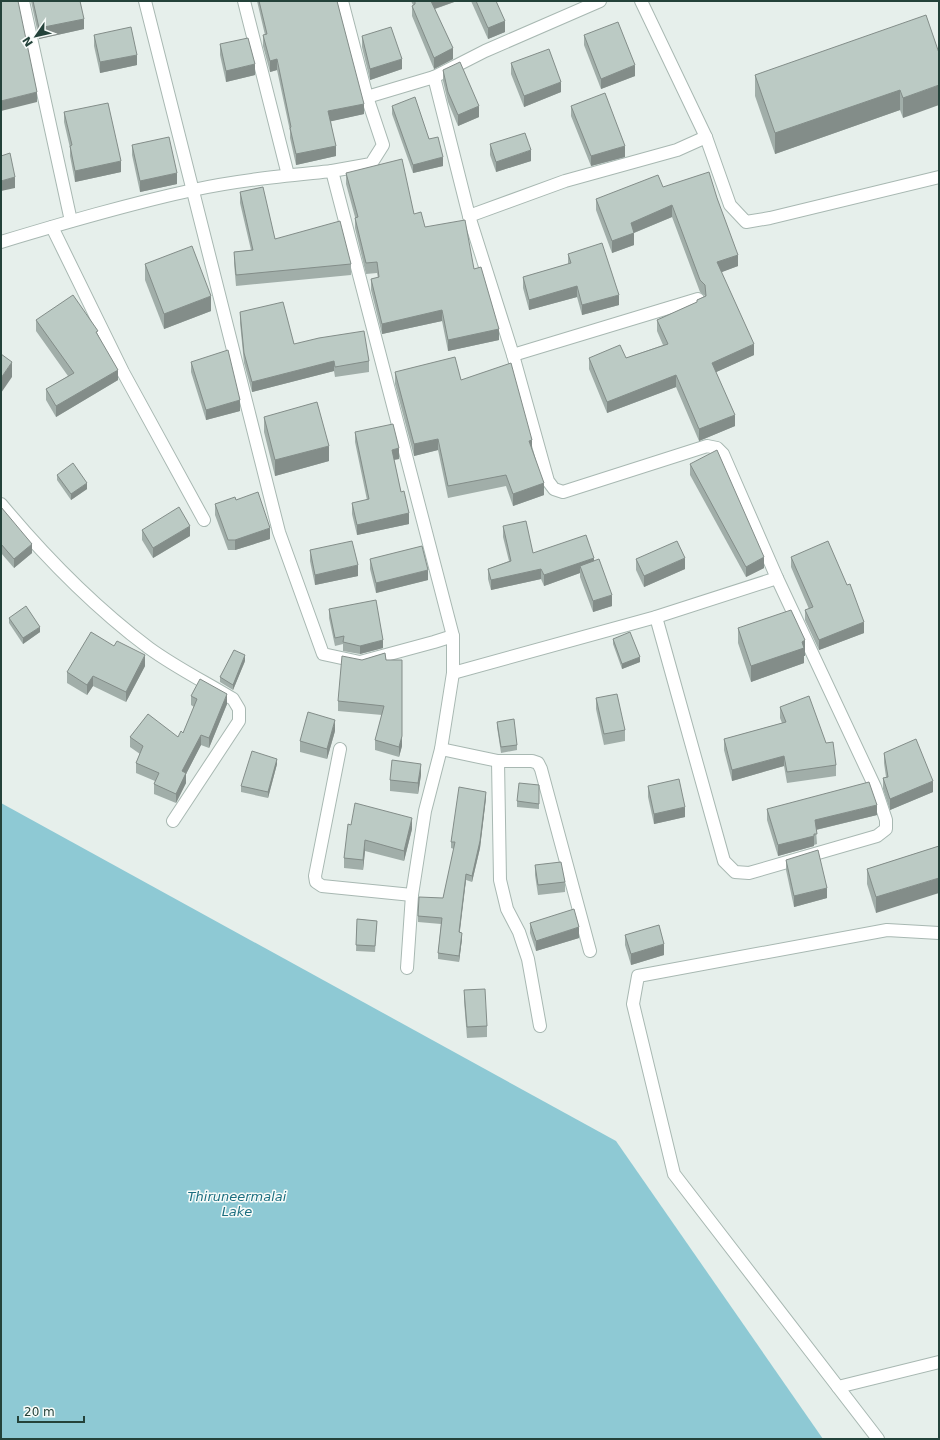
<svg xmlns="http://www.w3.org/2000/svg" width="940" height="1440" font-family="'DejaVu Sans',sans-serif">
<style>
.water{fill:#8ec9d4}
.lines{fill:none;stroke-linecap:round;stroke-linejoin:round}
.street-casing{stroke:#a8b8b2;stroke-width:14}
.street{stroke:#fff;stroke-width:12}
.wall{fill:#a1aea9}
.shaded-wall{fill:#838d89}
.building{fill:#bbcac4;stroke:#838d89}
.labels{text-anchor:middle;stroke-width:3;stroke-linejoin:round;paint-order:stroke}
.water-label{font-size:13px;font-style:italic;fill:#1c6f80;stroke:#f7fbf9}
</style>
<rect width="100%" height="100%" fill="#e6efeb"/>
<path class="water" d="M 1,803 L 616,1141 L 823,1439 L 1,1439 Z"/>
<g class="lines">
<g class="street-casing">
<g id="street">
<path d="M 23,1 L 71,221"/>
<path d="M 145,1 L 279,532 L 323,654 L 360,662 L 434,642 L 453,636"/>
<path d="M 244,1 L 288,175"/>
<path d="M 342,1 L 367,97 L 383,145 L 371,164 L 332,171 L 453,636 L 453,673 L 441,749 L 425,811 L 412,895 L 407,968"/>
<path d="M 641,1 L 706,137"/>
<path d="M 434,77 L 485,51 L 600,1"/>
<path d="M 367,97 L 434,77 L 469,216 L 565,181 L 677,150 L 706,137 L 730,205 L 746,222 L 770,218 L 939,177"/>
<path d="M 469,216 L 513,355 L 548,481 L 554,489 L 563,492 L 707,446 L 717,448 L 723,454 L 777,578 L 875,787 L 886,820 L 886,829 L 877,836 L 749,873 L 735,872 L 724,861 L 656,617"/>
<path d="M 52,227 L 123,372 L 204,520"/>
<path d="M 1,242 C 64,223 128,204 193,190 C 238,180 285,176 332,171"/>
<path d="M 513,355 L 698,299"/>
<path d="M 1,504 C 46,558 93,606 149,648 C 175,667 205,682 233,699 L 239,709 L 239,721 L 173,821"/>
<path d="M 453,673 L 656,617 L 777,578"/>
<path d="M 340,749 L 315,876 L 316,882 L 322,886 L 412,895"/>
<path d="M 441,749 L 498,761 L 532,761 L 538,763 L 541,769 L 590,951"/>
<path d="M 498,761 L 500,880 L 507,909 L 519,932 L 528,959 L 540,1026"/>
<path d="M 838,1387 L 939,1362"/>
<path d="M 878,1439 L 674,1174 L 633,1004 L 638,976 L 887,930 L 939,933"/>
</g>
</g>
<use href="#street" class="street"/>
</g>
<g class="wall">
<path d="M 31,1 L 80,1 L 84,29 L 39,39 Z"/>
<path d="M 257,1 L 337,1 L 364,114 L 331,121 L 336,156 L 296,165 L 290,138 L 290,131 L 277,70 L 270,72 L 263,46 L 263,35 L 265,35 Z"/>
<path d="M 411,1 L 457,1 L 435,9 L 453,59 L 434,69 L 412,16 L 412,6 L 413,5 Z"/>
<path d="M 471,1 L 496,1 L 505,32 L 488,39 Z"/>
<path d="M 94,35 L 137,65 L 100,73 L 94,46 Z"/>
<path d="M 584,35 L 635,76 L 601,89 L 584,45 Z"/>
<path d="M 362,36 L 402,69 L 370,80 L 362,47 Z"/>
<path d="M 220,44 L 255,75 L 226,82 L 220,55 Z"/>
<path d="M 939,53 L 903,118 L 900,110 L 775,154 L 755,96 L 755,75 Z"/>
<path d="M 511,63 L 561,92 L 524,107 L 511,74 Z"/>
<path d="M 443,70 L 479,117 L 458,126 L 448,102 L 443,81 Z"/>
<path d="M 392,106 L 429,139 L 443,166 L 413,173 L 392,114 Z"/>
<path d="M 571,106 L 625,157 L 591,166 L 571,116 Z"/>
<path d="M 64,112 L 121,172 L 75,182 L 70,156 L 70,148 L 64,122 Z"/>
<path d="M 490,144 L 531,161 L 496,172 L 490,155 Z"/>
<path d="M 132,145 L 177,184 L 140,192 L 132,155 Z"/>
<path d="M 346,173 L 414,214 L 425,227 L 474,269 L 499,340 L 448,351 L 442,321 L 382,334 L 371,290 L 371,279 L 378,278 L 377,273 L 366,274 L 355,228 L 355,217 L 346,184 Z"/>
<path d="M 663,187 L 717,198 L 738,266 L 721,272 L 754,355 L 716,372 L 735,426 L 699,441 L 676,387 L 607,413 L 589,369 L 589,358 L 626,358 L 663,345 L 657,331 L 657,320 L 697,302 L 697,300 L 705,296 L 700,292 L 672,217 L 634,233 L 634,245 L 612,253 L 596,210 L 596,199 Z"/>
<path d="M 240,192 L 275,239 L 351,264 L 351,275 L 236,286 L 234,263 L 234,252 L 251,250 L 240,203 Z"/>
<path d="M 568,254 L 619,305 L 582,315 L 577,297 L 529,310 L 523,288 L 523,277 L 568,264 Z"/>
<path d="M 145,264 L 211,311 L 164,329 L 145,280 Z"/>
<path d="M 240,312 L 294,344 L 369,361 L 369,372 L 335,377 L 334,371 L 252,392 L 244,363 L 240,323 Z"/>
<path d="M 36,320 L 98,335 L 118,380 L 56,417 L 46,400 L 46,389 L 68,376 L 36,331 Z"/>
<path d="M 191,362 L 240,411 L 206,420 L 191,372 Z"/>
<path d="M 395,372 L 461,380 L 532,449 L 544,495 L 513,506 L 506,486 L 448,498 L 438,450 L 414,456 L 395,384 Z"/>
<path d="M 264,417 L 329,461 L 275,476 L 264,432 Z"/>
<path d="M 355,432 L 399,459 L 394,460 L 401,492 L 409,524 L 357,535 L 352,514 L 352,503 L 367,500 L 355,442 Z"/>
<path d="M 690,464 L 764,568 L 746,577 L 690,475 Z"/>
<path d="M 57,475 L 87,489 L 71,500 L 57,480 Z"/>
<path d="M 236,500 L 270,539 L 235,550 L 228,550 L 215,515 L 215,504 Z"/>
<path d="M 1,507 L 32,553 L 14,568 L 1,553 Z"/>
<path d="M 503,526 L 533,553 L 594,561 L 612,606 L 593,612 L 580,577 L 580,573 L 544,586 L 541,579 L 491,590 L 488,579 L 488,569 L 509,561 L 503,537 Z"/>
<path d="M 142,530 L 190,536 L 153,558 L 142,540 Z"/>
<path d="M 310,550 L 358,576 L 315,585 L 310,561 Z"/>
<path d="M 791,557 L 847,585 L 864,633 L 819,650 L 805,620 L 805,610 L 809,609 L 791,567 Z"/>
<path d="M 370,559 L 428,580 L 376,593 L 370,569 Z"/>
<path d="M 636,559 L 685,569 L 644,587 L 636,570 Z"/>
<path d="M 329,609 L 383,648 L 360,654 L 343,651 L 343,644 L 335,646 L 329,618 Z"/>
<path d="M 9,618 L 40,632 L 23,644 L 9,623 Z"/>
<path d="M 738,628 L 805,656 L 804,656 L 804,663 L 751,682 L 738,643 Z"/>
<path d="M 613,639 L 640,662 L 622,669 L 613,644 Z"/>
<path d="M 385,653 L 402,746 L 399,757 L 375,750 L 375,740 L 382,715 L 338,711 L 338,701 L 362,660 Z"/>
<path d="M 245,661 L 233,690 L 220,682 L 220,677 Z"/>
<path d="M 145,666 L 126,702 L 93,686 L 87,695 L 67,683 L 67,672 Z"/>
<path d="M 191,696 L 227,704 L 209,748 L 201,745 L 186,774 L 186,783 L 176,803 L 154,794 L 154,784 L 155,781 L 136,773 L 136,763 L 140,754 L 130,747 L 130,737 L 178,737 L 183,733 L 194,707 L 191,705 Z"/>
<path d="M 596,698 L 625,730 L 625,741 L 604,745 L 596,709 Z"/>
<path d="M 780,707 L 826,743 L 836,765 L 836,776 L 787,783 L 784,766 L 732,781 L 724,750 L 724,739 L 782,723 L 780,718 Z"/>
<path d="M 497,722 L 517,745 L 517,750 L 501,753 L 497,727 Z"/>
<path d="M 335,731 L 327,759 L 300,752 L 300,741 Z"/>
<path d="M 884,753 L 933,792 L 890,810 L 883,789 L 883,778 L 886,777 L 884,763 Z"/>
<path d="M 277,764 L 268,798 L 241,792 L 241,786 Z"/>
<path d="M 421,775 L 418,794 L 390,791 L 390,780 Z"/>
<path d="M 539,785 L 539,809 L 517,807 L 517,801 Z"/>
<path d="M 648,786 L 685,817 L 654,824 L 648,797 Z"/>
<path d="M 486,798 L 480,848 L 472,882 L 466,880 L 459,932 L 462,939 L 459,962 L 438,959 L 438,953 L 441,924 L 418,922 L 418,916 L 443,898 L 454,849 L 451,848 L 451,842 Z"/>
<path d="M 767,809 L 877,815 L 816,830 L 817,844 L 814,845 L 814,846 L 778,856 L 767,820 Z"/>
<path d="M 351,825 L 412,829 L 404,861 L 365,851 L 363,870 L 344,868 L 344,858 Z"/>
<path d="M 939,846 L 876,913 L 867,884 L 867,869 Z"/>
<path d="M 786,860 L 827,898 L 794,907 L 786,870 Z"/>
<path d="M 535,865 L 565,882 L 565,892 L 538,895 L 535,875 Z"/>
<path d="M 357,919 L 377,921 L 375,952 L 356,951 Z"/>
<path d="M 530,923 L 579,938 L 536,951 L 530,933 Z"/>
<path d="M 625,935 L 664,955 L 631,965 L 625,945 Z"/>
<path d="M 464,990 L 487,1026 L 487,1037 L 467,1038 L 464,1001 Z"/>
</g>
<g class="shaded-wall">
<path d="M 431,1 L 457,1 L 431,10 Z"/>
<path d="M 84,19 L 84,29 L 39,39 L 39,28 Z"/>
<path d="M 505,21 L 505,32 L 488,39 L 488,28 Z"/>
<path d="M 453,48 L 453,59 L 434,69 L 434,58 Z"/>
<path d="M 137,55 L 137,65 L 100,73 L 100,62 Z"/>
<path d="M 277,59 L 277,70 L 270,72 L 270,61 Z"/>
<path d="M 402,59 L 402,69 L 370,80 L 370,69 Z"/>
<path d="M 255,64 L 255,75 L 226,82 L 226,71 Z"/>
<path d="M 635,65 L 635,76 L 601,89 L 601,79 Z"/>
<path d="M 561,82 L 561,92 L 524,107 L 524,96 Z"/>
<path d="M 939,85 L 939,105 L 903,118 L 903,98 Z"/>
<path d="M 900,90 L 900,110 L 775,154 L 775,133 Z"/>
<path d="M 37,92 L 37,102 L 1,111 L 1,101 Z"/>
<path d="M 364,104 L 364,114 L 328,122 L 328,111 Z"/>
<path d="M 479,106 L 479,117 L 458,126 L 458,115 Z"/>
<path d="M 336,146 L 336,156 L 296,165 L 296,154 Z"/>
<path d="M 625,146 L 625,157 L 591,166 L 591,156 Z"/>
<path d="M 531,150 L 531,161 L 496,172 L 496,162 Z"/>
<path d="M 443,157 L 443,166 L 413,173 L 413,165 Z"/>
<path d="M 121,161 L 121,172 L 75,182 L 75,171 Z"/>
<path d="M 177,173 L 177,184 L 140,192 L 140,181 Z"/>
<path d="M 15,177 L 15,188 L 1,191 L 1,181 Z"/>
<path d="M 672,205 L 672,217 L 631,234 L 631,223 Z"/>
<path d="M 634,233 L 634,245 L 612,253 L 612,241 Z"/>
<path d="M 738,255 L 738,266 L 717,274 L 717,262 Z"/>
<path d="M 577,286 L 577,297 L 529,310 L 529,300 Z"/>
<path d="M 619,295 L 619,305 L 582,315 L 582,305 Z"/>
<path d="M 211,296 L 211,311 L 164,329 L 164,314 Z"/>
<path d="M 442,310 L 442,321 L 382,334 L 382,324 Z"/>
<path d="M 499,329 L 499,340 L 448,351 L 448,340 Z"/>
<path d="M 754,344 L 754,355 L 712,374 L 712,363 Z"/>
<path d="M 334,361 L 334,371 L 252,392 L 252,382 Z"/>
<path d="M 12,362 L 12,377 L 1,393 L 1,378 Z"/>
<path d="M 118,370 L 118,380 L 56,417 L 56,406 Z"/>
<path d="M 676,375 L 676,387 L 607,413 L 607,402 Z"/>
<path d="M 240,400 L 240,411 L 206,420 L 206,410 Z"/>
<path d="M 735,415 L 735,426 L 699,441 L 699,429 Z"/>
<path d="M 438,439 L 438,450 L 414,456 L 414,444 Z"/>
<path d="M 532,440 L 532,452 L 529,441 Z"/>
<path d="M 329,446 L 329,461 L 275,476 L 275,460 Z"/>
<path d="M 399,448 L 399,459 L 392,460 L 392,450 Z"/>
<path d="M 87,483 L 87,489 L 71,500 L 71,494 Z"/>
<path d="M 544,483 L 544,495 L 513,506 L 513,494 Z"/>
<path d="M 409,513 L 409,524 L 357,535 L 357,525 Z"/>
<path d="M 190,526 L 190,536 L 153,558 L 153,548 Z"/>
<path d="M 270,528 L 270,539 L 235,550 L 235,540 Z"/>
<path d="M 32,544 L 32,553 L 14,568 L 14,559 Z"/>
<path d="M 764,557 L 764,568 L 746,577 L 746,567 Z"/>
<path d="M 594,558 L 594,569 L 580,566 L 580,573 L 544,586 L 544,575 Z"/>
<path d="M 685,558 L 685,569 L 644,587 L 644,576 Z"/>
<path d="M 358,565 L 358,576 L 315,585 L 315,575 Z"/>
<path d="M 541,569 L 541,579 L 491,590 L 491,580 Z"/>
<path d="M 428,570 L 428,580 L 376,593 L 376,583 Z"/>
<path d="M 612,595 L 612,606 L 593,612 L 593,601 Z"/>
<path d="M 864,622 L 864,633 L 819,650 L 819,640 Z"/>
<path d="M 40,627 L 40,632 L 23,644 L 23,638 Z"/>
<path d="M 383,640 L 383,648 L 360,654 L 360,646 Z"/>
<path d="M 805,640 L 805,656 L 804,656 L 804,663 L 751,682 L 751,666 Z"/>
<path d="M 145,655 L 145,666 L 126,702 L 126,692 Z"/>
<path d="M 245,655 L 245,661 L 233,690 L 233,685 Z"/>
<path d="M 640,657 L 640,662 L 622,669 L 622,664 Z"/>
<path d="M 93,676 L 93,686 L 87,695 L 87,685 Z"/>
<path d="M 227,694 L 227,704 L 209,748 L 209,738 Z"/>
<path d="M 335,720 L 335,731 L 327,759 L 327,749 Z"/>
<path d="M 201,735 L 201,745 L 186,774 L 186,783 L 176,803 L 176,794 L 182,771 Z"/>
<path d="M 402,736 L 402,746 L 399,757 L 399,747 Z"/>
<path d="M 784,756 L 784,766 L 732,781 L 732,770 Z"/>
<path d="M 277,759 L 277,764 L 268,798 L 268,792 Z"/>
<path d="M 421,764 L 421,775 L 418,794 L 418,783 Z"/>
<path d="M 933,781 L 933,792 L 890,810 L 890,799 Z"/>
<path d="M 486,792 L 486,798 L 480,848 L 472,882 L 472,876 Z"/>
<path d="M 877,805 L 877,815 L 815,830 L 815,820 Z"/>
<path d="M 685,807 L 685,817 L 654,824 L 654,814 Z"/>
<path d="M 412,818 L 412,829 L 404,861 L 404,851 Z"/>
<path d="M 814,836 L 814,846 L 778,856 L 778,845 Z"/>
<path d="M 365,840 L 365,851 L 363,870 L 363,860 Z"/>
<path d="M 466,874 L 466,880 L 459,939 L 459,932 Z"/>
<path d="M 939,878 L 939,893 L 876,913 L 876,897 Z"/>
<path d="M 827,888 L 827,898 L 794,907 L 794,896 Z"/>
<path d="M 579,927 L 579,938 L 536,951 L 536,941 Z"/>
<path d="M 462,933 L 462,939 L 459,962 L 459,956 Z"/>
<path d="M 664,944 L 664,955 L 631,965 L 631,954 Z"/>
</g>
<g class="building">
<path d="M 1,1 L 18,1 L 37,92 L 1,101 Z"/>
<path d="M 33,1 L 80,1 L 84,19 L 39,28 Z"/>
<path d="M 259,1 L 337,1 L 364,104 L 328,111 L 336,146 L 296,154 L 290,128 L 291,127 L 277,59 L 270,61 L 263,35 L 267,34 Z"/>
<path d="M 415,1 L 431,1 L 453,48 L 434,58 L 412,6 L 415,4 Z"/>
<path d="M 476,1 L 496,1 L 505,21 L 488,28 Z"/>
<path d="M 926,15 L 939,53 L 939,85 L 903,98 L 900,90 L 775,133 L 755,75 Z"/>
<path d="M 618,22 L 635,65 L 601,79 L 584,35 Z"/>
<path d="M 131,27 L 137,55 L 100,62 L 94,35 Z"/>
<path d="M 391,27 L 402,59 L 370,69 L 362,36 Z"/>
<path d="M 248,38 L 255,64 L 226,71 L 220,44 Z"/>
<path d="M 549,49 L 561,82 L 524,96 L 511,63 Z"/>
<path d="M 460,62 L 479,106 L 458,115 L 448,92 L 443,70 Z"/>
<path d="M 605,93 L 625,146 L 591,156 L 571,106 Z"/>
<path d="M 415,97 L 429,139 L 438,137 L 443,157 L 413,165 L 392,106 Z"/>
<path d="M 108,103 L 121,161 L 75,171 L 70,146 L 72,145 L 64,112 Z"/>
<path d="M 525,133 L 531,150 L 496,162 L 490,144 Z"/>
<path d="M 169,137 L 177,173 L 140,181 L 132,145 Z"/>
<path d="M 10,153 L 15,177 L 1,181 L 1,156 Z"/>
<path d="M 402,159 L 414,214 L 421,212 L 425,227 L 465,220 L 474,269 L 481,267 L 499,329 L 448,340 L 442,310 L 382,324 L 371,279 L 379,277 L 377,262 L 366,263 L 355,218 L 358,217 L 346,173 Z"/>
<path d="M 709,172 L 717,198 L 738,255 L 717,262 L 754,344 L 712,363 L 735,415 L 699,429 L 676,375 L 607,402 L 589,358 L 620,345 L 626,358 L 668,344 L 657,320 L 697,302 L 697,300 L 706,296 L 705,285 L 700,280 L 672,205 L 631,223 L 634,233 L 612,241 L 596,199 L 658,175 L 663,187 Z"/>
<path d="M 263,187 L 275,239 L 340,221 L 351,264 L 236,275 L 234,252 L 253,250 L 240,192 Z"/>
<path d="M 602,243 L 619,295 L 582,305 L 577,286 L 529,300 L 523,277 L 571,263 L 568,254 Z"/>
<path d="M 192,246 L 211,296 L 164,314 L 145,264 Z"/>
<path d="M 73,295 L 98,331 L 96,332 L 118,370 L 56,406 L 46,389 L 74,373 L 36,320 Z"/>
<path d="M 283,302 L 294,344 L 319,338 L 364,331 L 369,361 L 335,367 L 334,361 L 252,382 L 244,353 L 240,312 Z"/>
<path d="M 228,350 L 240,400 L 206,410 L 191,362 Z"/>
<path d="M 1,354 L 12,362 L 1,378 Z"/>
<path d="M 455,357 L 461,380 L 511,363 L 532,440 L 529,441 L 544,483 L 513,494 L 506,475 L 448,486 L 438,439 L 414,444 L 395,372 Z"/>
<path d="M 317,402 L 329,446 L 275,460 L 264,417 Z"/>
<path d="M 393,424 L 399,448 L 392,450 L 401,492 L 404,491 L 409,513 L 357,525 L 352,503 L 369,499 L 355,432 Z"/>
<path d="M 717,450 L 764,557 L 746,567 L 690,464 Z"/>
<path d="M 73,463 L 87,483 L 71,494 L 57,475 Z"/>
<path d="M 258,492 L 270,528 L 235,540 L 228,540 L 215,504 L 235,497 L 236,500 Z"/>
<path d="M 1,507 L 32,544 L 14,559 L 1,544 Z"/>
<path d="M 179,507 L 190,526 L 153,548 L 142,530 Z"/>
<path d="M 526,521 L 533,553 L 586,535 L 594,558 L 544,575 L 541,569 L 491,580 L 488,569 L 511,561 L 503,526 Z"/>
<path d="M 352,541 L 358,565 L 315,575 L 310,550 Z"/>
<path d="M 677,541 L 685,558 L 644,576 L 636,559 Z"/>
<path d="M 828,541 L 847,585 L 850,584 L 864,622 L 819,640 L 805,610 L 813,607 L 791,557 Z"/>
<path d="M 422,546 L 428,570 L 376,583 L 370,559 Z"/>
<path d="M 599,559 L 612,595 L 593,601 L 580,566 Z"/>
<path d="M 376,600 L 383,640 L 360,646 L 343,642 L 344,636 L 335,638 L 329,609 Z"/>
<path d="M 26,606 L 40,627 L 23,638 L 9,618 Z"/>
<path d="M 791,610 L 805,640 L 802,642 L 804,648 L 751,666 L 738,628 Z"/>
<path d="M 91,632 L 114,646 L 117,641 L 145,655 L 126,692 L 93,676 L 87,685 L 67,672 Z"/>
<path d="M 630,632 L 640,657 L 622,664 L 613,639 Z"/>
<path d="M 234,650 L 245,655 L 233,685 L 220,677 Z"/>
<path d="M 385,653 L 386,660 L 402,660 L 402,736 L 399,747 L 375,740 L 384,706 L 338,701 L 342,656 L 362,660 Z"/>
<path d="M 200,679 L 227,694 L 209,738 L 201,735 L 182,771 L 186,773 L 176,794 L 154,784 L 159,773 L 136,763 L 143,746 L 130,737 L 148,714 L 178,737 L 181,731 L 183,733 L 197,699 L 191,696 Z"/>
<path d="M 617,694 L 625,730 L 604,734 L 596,698 Z"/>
<path d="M 809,696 L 826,743 L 833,742 L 836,765 L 787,772 L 784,756 L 732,770 L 724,739 L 786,722 L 780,707 Z"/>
<path d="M 308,712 L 335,720 L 327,749 L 300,741 Z"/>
<path d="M 514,719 L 517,745 L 501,747 L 497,722 Z"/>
<path d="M 916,739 L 933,781 L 890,799 L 883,778 L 888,777 L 884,753 Z"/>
<path d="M 252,751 L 277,759 L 268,792 L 241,786 Z"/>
<path d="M 392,760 L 421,764 L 418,783 L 390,780 Z"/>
<path d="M 679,779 L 685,807 L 654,814 L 648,786 Z"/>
<path d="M 869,782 L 877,805 L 815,820 L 817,834 L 814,834 L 814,836 L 778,845 L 767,809 Z"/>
<path d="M 519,783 L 539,785 L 539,804 L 517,801 Z"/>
<path d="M 459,787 L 486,792 L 480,841 L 472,876 L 466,874 L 459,932 L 462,933 L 459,956 L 438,953 L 442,918 L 418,916 L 419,897 L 443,898 L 455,842 L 451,842 Z"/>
<path d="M 355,803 L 412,818 L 404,851 L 365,840 L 363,860 L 344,858 L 348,824 L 351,825 Z"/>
<path d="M 939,846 L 939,878 L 876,897 L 867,869 Z"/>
<path d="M 818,850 L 827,888 L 794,896 L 786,860 Z"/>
<path d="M 561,862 L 565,882 L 538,885 L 535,865 Z"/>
<path d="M 574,909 L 579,927 L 536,941 L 530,923 Z"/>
<path d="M 357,919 L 377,921 L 375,946 L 356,945 Z"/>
<path d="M 659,925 L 664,944 L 631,954 L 625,935 Z"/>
<path d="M 485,989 L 487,1026 L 467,1027 L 464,990 Z"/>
</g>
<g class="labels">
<g class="water-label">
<text x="237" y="1201">Thiruneermalai<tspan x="237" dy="15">Lake</tspan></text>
</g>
</g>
<rect width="940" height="1440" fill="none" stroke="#24423a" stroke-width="4"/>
<g transform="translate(36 36) rotate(236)" stroke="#f7fbf9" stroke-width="3" paint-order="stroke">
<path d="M0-3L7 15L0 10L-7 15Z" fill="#24423a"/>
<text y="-6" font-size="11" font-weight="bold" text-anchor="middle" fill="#24423a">N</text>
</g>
<path d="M18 1416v6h66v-6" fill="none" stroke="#24423a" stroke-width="2"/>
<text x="24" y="1416" font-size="12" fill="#24423a" stroke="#f7fbf9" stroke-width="3" paint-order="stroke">20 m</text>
</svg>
